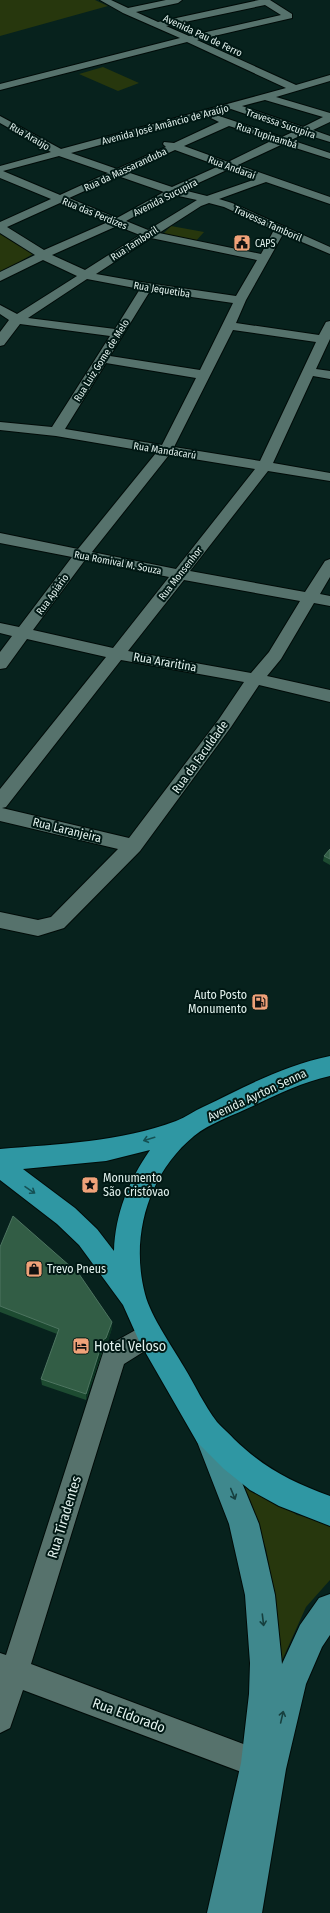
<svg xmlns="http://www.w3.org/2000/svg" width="330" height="1913" font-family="'Fira Sans Condensed',sans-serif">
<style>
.green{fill:#27370d}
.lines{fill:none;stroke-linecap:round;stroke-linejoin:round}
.minor-casing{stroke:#000b08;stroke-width:2}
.major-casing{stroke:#000b08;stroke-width:2}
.highway-casing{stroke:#000b08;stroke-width:2}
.minor{fill:#56726c;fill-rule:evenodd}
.major{fill:#3f888d;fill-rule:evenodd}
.highway{fill:#2f97a3;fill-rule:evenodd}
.wall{fill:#1d4b31}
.shaded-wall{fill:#0b3321}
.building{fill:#325d45;stroke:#4d7460}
.oneway{stroke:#155154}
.oneway2{stroke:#163f3e}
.labels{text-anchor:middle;stroke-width:4;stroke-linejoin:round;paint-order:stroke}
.far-street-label{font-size:10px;fill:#e1f1ed;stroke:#001814}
.far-poi-label{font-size:10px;fill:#e1f1ed;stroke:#001814;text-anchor:start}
.street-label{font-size:12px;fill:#e1f1ed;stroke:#001814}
.poi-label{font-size:12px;fill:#e1f1ed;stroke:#001814;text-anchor:start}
.near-poi-label{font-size:14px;fill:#e1f1ed;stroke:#001814;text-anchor:start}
.near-street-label{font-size:14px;fill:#e1f1ed;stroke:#001814}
</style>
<rect width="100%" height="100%" fill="#07221d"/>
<g class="green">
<path d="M 0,0 L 95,0 L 108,6 L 0,36 Z"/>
<path d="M 103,67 L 139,83 L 118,91 L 79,74 Z"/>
<path d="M 171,226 L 204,232 L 195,242 L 162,235 Z"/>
<path d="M 0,231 L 33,254 L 0,273 Z"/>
<path d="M 240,1477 L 297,1515 L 330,1522 L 330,1580 L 306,1607 L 279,1667 L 275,1599 L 266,1549 Z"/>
</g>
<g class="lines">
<g class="minor-casing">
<g id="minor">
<path d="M 100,0 L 111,0 L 128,8 L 166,0 L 182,0 L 178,3 L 136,12 L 158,22 L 259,0 L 270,0 L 292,14 L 292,18 L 197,40 L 296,85 L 330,75 L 330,81 L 276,97 L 330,113 L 330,122 L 313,130 L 330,136 L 330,142 L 304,134 L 291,140 L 330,153 L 330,159 L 283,144 L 238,165 L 330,197 L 330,204 L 266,182 L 219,199 L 232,203 L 330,247 L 330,254 L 283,234 L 246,300 L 236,323 L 319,335 L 326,322 L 330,321 L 330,339 L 316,369 L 330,371 L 330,379 L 313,376 L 273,463 L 330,473 L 330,481 L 268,471 L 190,571 L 305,592 L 325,561 L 330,559 L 330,577 L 320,594 L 330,596 L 330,606 L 314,603 L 281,659 L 267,676 L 330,690 L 330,702 L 259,685 L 231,727 L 140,851 L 64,928 L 38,936 L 0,928 L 0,912 L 38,920 L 51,917 L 118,849 L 0,821 L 0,789 L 106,657 L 27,639 L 6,668 L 0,669 L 0,652 L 12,636 L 0,633 L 0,623 L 19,627 L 72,557 L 0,543 L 0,533 L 78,549 L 156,453 L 56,436 L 0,430 L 0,422 L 52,427 L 110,336 L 20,324 L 4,345 L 0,346 L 0,332 L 9,320 L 0,314 L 0,305 L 17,314 L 77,276 L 43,260 L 0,281 L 0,272 L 35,255 L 0,233 L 0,222 L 51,199 L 0,178 L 0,166 L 51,152 L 0,123 L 0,116 L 61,149 L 286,88 L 187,42 L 0,90 L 0,84 L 180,38 L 123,13 ZM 265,5 L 281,15 L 189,36 L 166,26 ZM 265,100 L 323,117 L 303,127 L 242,106 ZM 231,109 L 295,131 L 282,137 L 216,115 L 211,118 L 219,122 L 174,143 L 164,142 L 163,144 L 166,147 L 117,169 L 71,153 ZM 229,126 L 273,140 L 228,162 L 184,146 ZM 175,150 L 219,166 L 172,187 L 127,172 ZM 59,156 L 108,173 L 60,195 L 3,171 ZM 229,169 L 256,179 L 207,196 L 183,190 ZM 118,176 L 164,192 L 117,218 L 69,198 ZM 174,195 L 197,200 L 148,230 L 126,221 ZM 60,203 L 108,222 L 44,250 L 7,227 ZM 209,203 L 224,207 L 274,230 L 261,254 L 159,233 L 201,206 ZM 117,226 L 140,235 L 85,270 L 52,255 ZM 151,238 L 257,260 L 236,296 L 147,283 L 96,274 ZM 87,279 L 140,289 L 115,329 L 28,318 ZM 150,291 L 233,303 L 200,370 L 110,356 ZM 233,330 L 316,342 L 260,461 L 174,447 ZM 106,363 L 196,378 L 162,445 L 65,429 ZM 169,455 L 255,469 L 176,569 L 92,552 ZM 85,560 L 169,577 L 113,648 L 33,630 ZM 184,580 L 300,601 L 269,652 L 251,673 L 128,651 ZM 121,660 L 244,682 L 219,719 L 129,838 L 2,808 L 6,807 Z"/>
<path d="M 150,1322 L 159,1326 L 162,1334 L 159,1342 L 124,1364 L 31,1664 L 267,1753 L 272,1763 L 267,1773 L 257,1778 L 23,1690 L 10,1728 L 0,1733 L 0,1653 L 6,1655 L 102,1356 L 105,1347 Z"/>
</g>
</g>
<g class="major-casing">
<path id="major" d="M 210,1425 L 220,1429 L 259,1524 L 275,1595 L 282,1664 L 300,1625 L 319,1598 L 330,1594 L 330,1635 L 322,1647 L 306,1684 L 286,1769 L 262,1913 L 207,1913 L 241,1763 L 249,1694 L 250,1663 L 245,1595 L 229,1524 L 196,1439 L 200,1429 Z"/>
</g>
<g class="highway-casing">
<path id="highway" d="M 330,1056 L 330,1076 C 303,1082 278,1094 253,1106 C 234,1115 210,1123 194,1136 C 148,1174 130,1237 145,1294 C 151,1317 172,1346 184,1367 C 195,1385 204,1405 217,1422 C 222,1428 229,1433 234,1439 C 264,1468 292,1482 330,1496 L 330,1526 L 279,1506 L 250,1490 L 224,1469 L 197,1442 L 140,1343 L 123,1305 L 79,1245 L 57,1224 L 0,1180 L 0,1149 C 59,1144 120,1142 176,1121 C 186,1117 194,1111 203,1107 C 244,1087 285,1065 330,1056 ZM 150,1150 C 129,1180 115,1214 114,1251 L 97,1229 L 75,1208 L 23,1169 L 106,1161 Z"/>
</g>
<use href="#minor" class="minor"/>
<use href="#major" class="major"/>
<use href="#highway" class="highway"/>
</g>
<g class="wall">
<path d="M 330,849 L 330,865 L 323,861 L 324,856 Z"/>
<path d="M 0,1247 L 112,1328 L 107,1344 L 104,1347 L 86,1400 L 42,1385 L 41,1379 L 57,1334 L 0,1312 Z"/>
</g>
<path class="shaded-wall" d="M 112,1322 L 112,1328 L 107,1344 L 104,1347 L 86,1400 L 86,1394 L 103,1340 Z"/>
<g class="building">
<path d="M 330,849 L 330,859 L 324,856 Z"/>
<path d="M 13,1216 L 79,1274 L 112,1322 L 106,1338 L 103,1340 L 86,1394 L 41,1379 L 59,1329 L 0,1306 L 0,1247 Z"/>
</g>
<defs><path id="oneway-shaft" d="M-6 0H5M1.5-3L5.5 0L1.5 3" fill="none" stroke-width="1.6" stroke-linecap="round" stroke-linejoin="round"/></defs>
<g class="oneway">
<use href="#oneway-shaft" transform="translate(149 1139) rotate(163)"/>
<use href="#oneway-shaft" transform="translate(30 1190) rotate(34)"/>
</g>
<g class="oneway2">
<use href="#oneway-shaft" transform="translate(233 1494) rotate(68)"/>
<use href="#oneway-shaft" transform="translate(263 1620) rotate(83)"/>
<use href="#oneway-shaft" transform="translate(282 1717) rotate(-77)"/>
</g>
<defs>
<g id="civic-square" transform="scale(0.9)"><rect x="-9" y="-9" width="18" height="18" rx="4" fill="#f0a279" stroke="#001814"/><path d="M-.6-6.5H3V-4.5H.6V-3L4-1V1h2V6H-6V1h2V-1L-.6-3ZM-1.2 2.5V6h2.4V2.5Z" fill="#111"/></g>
<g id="fuel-square" transform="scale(0.9)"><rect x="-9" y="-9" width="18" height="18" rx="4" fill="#f0a279" stroke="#001814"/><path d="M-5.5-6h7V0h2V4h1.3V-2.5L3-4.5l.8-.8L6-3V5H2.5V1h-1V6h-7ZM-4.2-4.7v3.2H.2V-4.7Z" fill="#111"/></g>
<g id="sight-square" transform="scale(0.9)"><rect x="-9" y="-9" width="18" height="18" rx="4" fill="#f0a279" stroke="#001814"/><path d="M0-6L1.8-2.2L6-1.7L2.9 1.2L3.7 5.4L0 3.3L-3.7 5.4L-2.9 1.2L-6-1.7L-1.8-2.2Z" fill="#111"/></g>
<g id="shop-square" transform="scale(0.9)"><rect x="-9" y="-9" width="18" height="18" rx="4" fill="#f0a279" stroke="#001814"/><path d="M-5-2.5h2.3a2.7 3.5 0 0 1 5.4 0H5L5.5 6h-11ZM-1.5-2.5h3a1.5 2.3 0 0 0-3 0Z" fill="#111"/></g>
<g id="hotel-square" transform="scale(0.9)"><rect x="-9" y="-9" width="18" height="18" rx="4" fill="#f0a279" stroke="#001814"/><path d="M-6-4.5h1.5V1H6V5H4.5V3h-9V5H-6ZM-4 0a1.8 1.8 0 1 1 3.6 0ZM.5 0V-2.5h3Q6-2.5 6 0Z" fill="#111"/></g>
</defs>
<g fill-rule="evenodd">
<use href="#civic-square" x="242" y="243"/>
<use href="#fuel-square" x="260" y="1002"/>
<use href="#sight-square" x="90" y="1185"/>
<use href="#shop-square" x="34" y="1269"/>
<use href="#hotel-square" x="81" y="1346"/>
</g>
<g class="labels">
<g class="far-street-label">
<text transform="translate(203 35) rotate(25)" y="4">Avenida Pau de Ferro</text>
<text transform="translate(281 123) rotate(19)" y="4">Travessa Sucupira</text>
<text transform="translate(165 124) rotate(-15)" y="4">Avenida José Amâncio de Araújo</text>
<text transform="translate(267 135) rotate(18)" y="4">Rua Tupinambá</text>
<text transform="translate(30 136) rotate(30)" y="4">Rua Araújo</text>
<text transform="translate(232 167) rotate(20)" y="4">Rua Andaraí</text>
<text transform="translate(125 169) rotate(-25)" y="4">Rua da Massaranduba</text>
<text transform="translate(165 197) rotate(-27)" y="4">Avenida Sucupira</text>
<text transform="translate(95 213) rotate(22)" y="4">Rua das Perdizes</text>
<text transform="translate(268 223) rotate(24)" y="4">Travessa Tamboril</text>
<text transform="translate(134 243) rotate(-33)" y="4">Rua Tamboril</text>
<text transform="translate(162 289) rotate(9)" y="4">Rua Jequetiba</text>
<text transform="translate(101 360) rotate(-58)" y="4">Rua Luiz Gome de Melo</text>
<text transform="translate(165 450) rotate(9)" y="4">Rua Mandacarú</text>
<text transform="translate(118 562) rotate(11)" y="4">Rua Romival M. Souza</text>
<text transform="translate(180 573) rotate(-52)" y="4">Rua Monsenhor</text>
<text transform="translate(52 594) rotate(-54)" y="4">Rua Apiário</text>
</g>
<g class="far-poi-label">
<text x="255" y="247">CAPS</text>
</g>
<g class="street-label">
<text transform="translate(165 662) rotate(10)" y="4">Rua Araritina</text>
<text transform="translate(200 757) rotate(-54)" y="4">Rua da Faculdade</text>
<text transform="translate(67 830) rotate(14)" y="4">Rua Laranjeira</text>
<text transform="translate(257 1095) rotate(-25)" y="4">Avenida Ayrton Senna</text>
</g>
<g class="poi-label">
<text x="247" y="999" text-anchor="end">Auto Posto<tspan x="247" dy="14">Monumento</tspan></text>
<text x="103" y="1182">Monumento<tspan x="103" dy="14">São Cristóvao</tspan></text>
<text x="47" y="1273">Trevo Pneus</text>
</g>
<g class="near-poi-label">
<text x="94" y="1351">Hotel Veloso</text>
</g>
<g class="near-street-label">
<text transform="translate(64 1517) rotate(-73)" y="5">Rua Tiradentes</text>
<text transform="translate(129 1715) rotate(20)" y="5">Rua Eldorado</text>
</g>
</g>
</svg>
